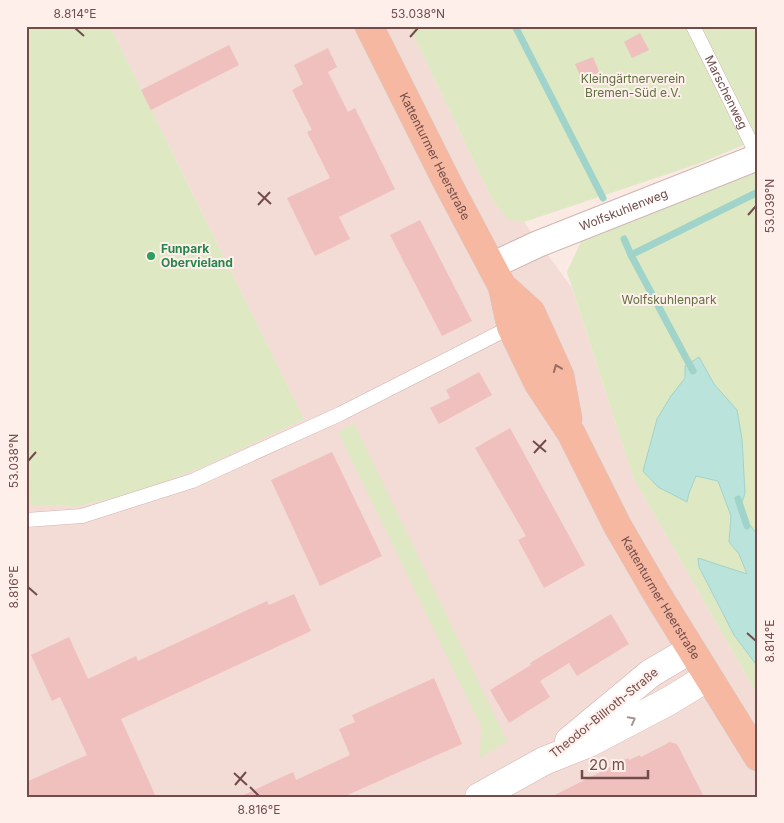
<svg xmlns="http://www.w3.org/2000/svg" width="784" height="823" font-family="Inter,sans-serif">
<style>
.residential{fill:#f4dcd6}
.green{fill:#dee8c3}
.water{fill:#bae3db;stroke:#a0d4cb}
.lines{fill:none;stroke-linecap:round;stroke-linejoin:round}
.stream{stroke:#a0d4cb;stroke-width:7}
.building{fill:#efc0bd}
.lane-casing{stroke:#d0b4b0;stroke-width:15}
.street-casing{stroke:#d0b4b0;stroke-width:28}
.secondary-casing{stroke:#d3b2ad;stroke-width:29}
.primary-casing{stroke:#d5c9c9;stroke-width:29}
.lane{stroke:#fff;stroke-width:14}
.street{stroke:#fff;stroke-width:26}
.secondary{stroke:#fff;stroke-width:28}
.primary{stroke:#f6b8a0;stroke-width:28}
.oneway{stroke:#9a6c64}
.oneway2{stroke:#aa9493}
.ticks{fill:none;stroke:#724c4b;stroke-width:2}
.leisure-dot{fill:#2e9e5b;stroke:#feefea;stroke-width:2}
.labels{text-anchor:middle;stroke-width:4;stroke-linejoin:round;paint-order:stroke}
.park-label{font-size:12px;fill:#607241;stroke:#feefea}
.street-label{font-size:12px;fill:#724c4b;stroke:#feefea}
.leisure-label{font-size:12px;font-weight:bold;fill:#27864d;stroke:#feefea;text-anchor:start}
.neatline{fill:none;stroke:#724c4b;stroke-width:2}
.ticks-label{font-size:12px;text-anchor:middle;fill:#724c4b}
</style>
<rect width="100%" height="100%" fill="#fbeae4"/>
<path class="residential" d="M 110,26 L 409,26 L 493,201 L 508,218 L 524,222 L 572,288 L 633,477 L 758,696 L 758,797 L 26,797 L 26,505 L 55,505 L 75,507 L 138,492 L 207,464 L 304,419 Z"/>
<g class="green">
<path d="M 26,26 L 110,26 L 304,419 L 207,465 L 138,492 L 75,507 L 55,505 L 26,505 Z"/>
<path d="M 409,26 L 758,26 L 758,139 L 698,164 L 524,222 L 508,219 L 493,201 Z"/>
<path d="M 758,172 L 758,696 L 633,477 L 567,272 L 583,237 Z"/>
<path d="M 354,423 L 507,741 L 480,758 L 481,727 L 338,432 Z"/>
</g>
<path class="water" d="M 699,357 L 714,384 L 737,410 L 742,439 L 745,493 L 739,512 L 758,535 L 758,667 L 734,635 L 699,567 L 698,558 L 747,574 L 739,554 L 729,542 L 731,516 L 718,481 L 696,476 L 689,493 L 687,502 L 658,487 L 643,471 L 657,419 L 671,396 L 685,378 L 685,366 Z"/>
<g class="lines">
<g class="stream">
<path d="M 515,26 L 603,198"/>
<path d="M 624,239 L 631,255"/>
<path d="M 693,371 L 631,255 L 758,192"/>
<path d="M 738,499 L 747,526"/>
</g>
</g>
<g class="building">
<path d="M 640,33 L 649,50 L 632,58 L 624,42 Z"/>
<path d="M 229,45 L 239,65 L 151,110 L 141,90 Z"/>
<path d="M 328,48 L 337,67 L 328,72 L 348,112 L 355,108 L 395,189 L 339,217 L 350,239 L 315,256 L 287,198 L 330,178 L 307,132 L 312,130 L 292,90 L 303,84 L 294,65 Z"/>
<path d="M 593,57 L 600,74 L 583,82 L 575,64 Z"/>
<path d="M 420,220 L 472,321 L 442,336 L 390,235 Z"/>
<path d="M 479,372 L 492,395 L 439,424 L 430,408 L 450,398 L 446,390 Z"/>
<path d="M 510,428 L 585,565 L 544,588 L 518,540 L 526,536 L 475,448 Z"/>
<path d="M 332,452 L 382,556 L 320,586 L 271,480 Z"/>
<path d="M 294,594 L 311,631 L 121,719 L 156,797 L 26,797 L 26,782 L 87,755 L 60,697 L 52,701 L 31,655 L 69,637 L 88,679 L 136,656 L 138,661 L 267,601 L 269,605 Z"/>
<path d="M 611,614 L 629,644 L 577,676 L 569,663 L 540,681 L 550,697 L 509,723 L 490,690 L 531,665 L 530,663 Z"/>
<path d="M 434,678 L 462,744 L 343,797 L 239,797 L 293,772 L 296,780 L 350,755 L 339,729 L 355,722 L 352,715 Z"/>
<path d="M 670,742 L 677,744 L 704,797 L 551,797 L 628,758 L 629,760 L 640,755 L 641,757 Z"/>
</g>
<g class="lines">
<g class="lane-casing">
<g id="lane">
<path id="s1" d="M 693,26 L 758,157"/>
<path d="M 26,520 L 82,516 L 192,481 L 340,414 L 511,327"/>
</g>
</g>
<g class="street-casing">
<g id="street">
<path id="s2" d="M 491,266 L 538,244 L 758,157"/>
</g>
</g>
<g class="secondary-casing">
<g id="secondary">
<path d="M 569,741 L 651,673 L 690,650"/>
<path d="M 479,797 L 544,761 L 589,743 L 669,701 L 708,677"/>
</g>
</g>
<g class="primary-casing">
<g id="primary">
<path id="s3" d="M 369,26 L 448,184 L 502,286 L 511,327 L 538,383 L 571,433 L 617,525 L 657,594 L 758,757"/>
<path d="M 502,286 L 531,312 L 560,376 L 568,419"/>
</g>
</g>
<use href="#lane" class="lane"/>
<use href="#street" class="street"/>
<use href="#secondary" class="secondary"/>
<use href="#primary" class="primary"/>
</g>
<defs><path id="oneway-chevron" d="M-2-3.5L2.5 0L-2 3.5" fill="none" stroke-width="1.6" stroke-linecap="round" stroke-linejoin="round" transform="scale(1.25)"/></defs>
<use class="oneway" href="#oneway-chevron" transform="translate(557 368) rotate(-112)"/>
<use class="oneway2" href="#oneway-chevron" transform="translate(632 720) rotate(-28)"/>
<path class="ticks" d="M 75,28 L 84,36M 410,37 L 418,28M 258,192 L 271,204M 258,205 L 270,192M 748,215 L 756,206M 533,441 L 546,452M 534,453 L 546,440M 28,461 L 36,452M 28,587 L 37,595M 747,633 L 756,641M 234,773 L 247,785M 235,785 L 246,772M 250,787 L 259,796"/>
<circle class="leisure-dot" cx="151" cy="256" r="5"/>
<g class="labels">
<g class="park-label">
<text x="633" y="83">Kleingärtnerverein<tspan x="633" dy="14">Bremen-Süd e.V.</tspan></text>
<text x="669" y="304">Wolfskuhlenpark</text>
</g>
<g class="street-label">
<text dy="4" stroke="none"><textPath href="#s1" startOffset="74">Marschenweg</textPath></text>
<text dy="4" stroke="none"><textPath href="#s3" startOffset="146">Kattenturmer Heerstraße</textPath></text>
<text dy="4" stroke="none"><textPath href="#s2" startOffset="144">Wolfskuhlenweg</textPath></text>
<text dy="4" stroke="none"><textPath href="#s3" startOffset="644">Kattenturmer Heerstraße</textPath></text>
<text transform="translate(604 713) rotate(-39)" y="4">Theodor-Billroth-Straße</text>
</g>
<g class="leisure-label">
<text x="161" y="253">Funpark<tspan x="161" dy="14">Obervieland</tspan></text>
</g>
</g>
<rect width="784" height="823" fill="none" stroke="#feefea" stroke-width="55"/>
<path d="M582 770v8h66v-8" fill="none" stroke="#724c4b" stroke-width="2.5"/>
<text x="589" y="770" font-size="15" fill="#724c4b" stroke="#feefea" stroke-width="4" paint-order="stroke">20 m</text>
<rect x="28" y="28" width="728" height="768" class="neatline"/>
<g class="ticks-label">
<text x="75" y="18">8.814°E</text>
<text x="418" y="18">53.038°N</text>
<text transform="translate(770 206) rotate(-90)" y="4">53.039°N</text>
<text transform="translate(14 461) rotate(-90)" y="4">53.038°N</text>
<text transform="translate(14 587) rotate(-90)" y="4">8.816°E</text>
<text transform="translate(770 641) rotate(-90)" y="4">8.814°E</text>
<text x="259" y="814">8.816°E</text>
</g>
</svg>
